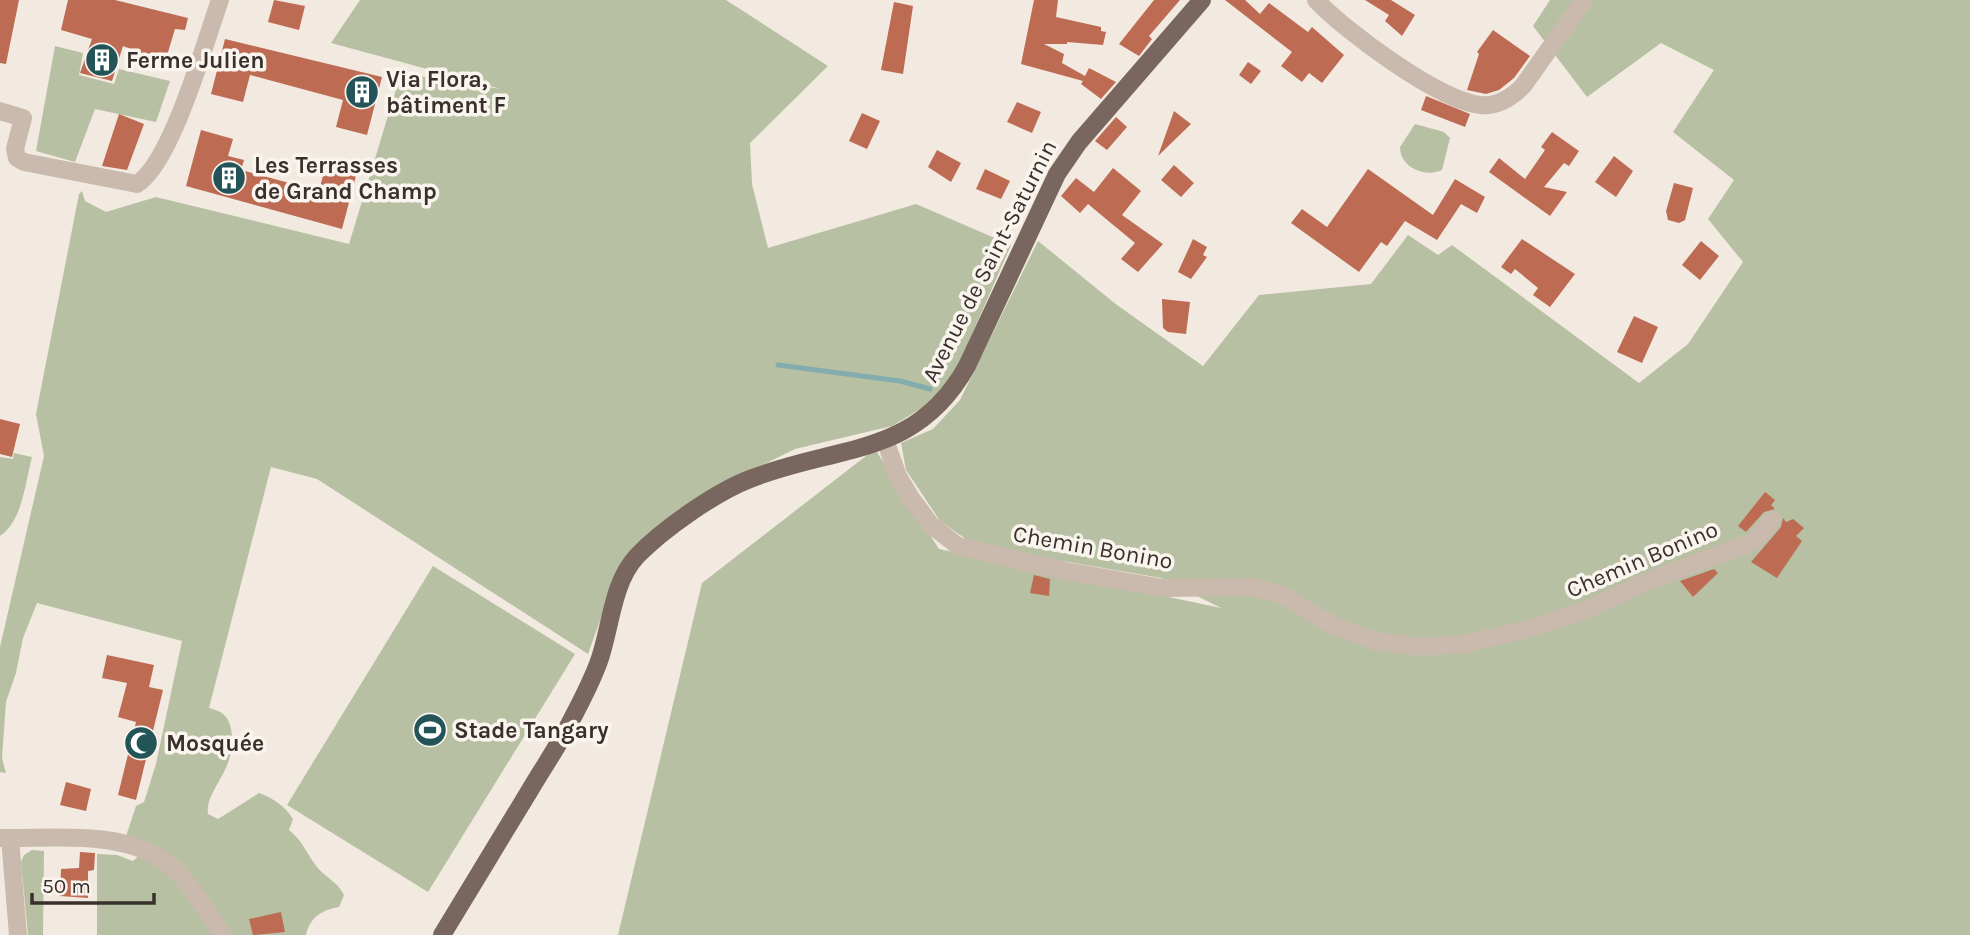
<svg xmlns="http://www.w3.org/2000/svg" width="1970" height="935" font-family="Karla,sans-serif">
<style>
.green{fill:#b7c0a2}
.lines{fill:none;stroke-linecap:round;stroke-linejoin:round}
.stream{stroke:#82acad;stroke-width:5}
.building{fill:#be6b53}
.minor{stroke:#cabaad;stroke-width:18}
.major{stroke:#79665e;stroke-width:18}
.labels{text-anchor:middle;stroke-width:7;stroke-linejoin:round;paint-order:stroke}
.poi-label{font-size:23px;font-weight:bold;fill:#392f2b;stroke:#faf4ee;text-anchor:start}
.street-label{font-size:23px;fill:#392f2b;stroke:#faf4ee}
</style>
<rect width="100%" height="100%" fill="#f2eae1"/>
<g class="green">
<path d="M 360,0 L 726,0 L 828,66 L 750,143 L 752,184 L 768,248 L 916,204 L 1011,245 L 952,380 L 927,405 L 892,426 L 795,449 L 742,475 L 679,514 L 606,604 L 588,654 L 317,479 L 271,467 L 209,708 C 225,712 230,718 232,735 C 235,772 205,790 208,814 L 218,819 L 259,793 C 273,798 286,807 293,819 L 289,830 C 303,841 306,853 317,867 C 326,878 337,881 344,895 L 339,907 C 322,910 310,917 306,935 L 97,935 L 97,854 L 117,855 L 133,861 L 142,853 L 126,836 L 136,806 L 144,802 L 156,764 L 182,641 L 37,603 L 23,638 L 16,673 L 6,702 L 2,758 L 6,773 L 0,772 L 0,647 L 44,456 L 36,414 L 79,194 L 82,191 L 85,201 L 106,212 L 156,197 L 349,244 L 401,73 L 501,89 L 331,43 Z"/>
<path d="M 1550,0 L 1970,0 L 1970,935 L 618,935 L 702,583 L 875,449 L 939,549 L 1221,608 L 1161,578 L 976,546 L 940,521 L 906,470 L 901,443 L 933,429 L 960,400 L 1038,241 L 1117,305 L 1203,366 L 1259,295 L 1371,284 L 1408,235 L 1438,255 L 1452,245 L 1639,383 L 1688,344 L 1743,262 L 1708,219 L 1734,180 L 1673,132 L 1714,70 L 1661,43 L 1587,97 L 1533,26 Z"/>
<path d="M 55,46 L 83,53 L 79,75 L 114,84 L 119,69 L 170,81 L 156,122 L 95,109 L 75,162 L 36,151 Z"/>
<path d="M 1415,124 L 1444,132 L 1450,138 L 1442,170 C 1424,178 1400,167 1400,147 Z"/>
<path d="M 14,453 L 32,457 C 25,483 23,520 0,536 L 0,457 L 13,459 Z"/>
<path d="M 433,566 L 575,654 L 428,892 L 287,805 Z"/>
<path d="M 32,850 L 44,851 L 43,935 L 28,935 L 21,862 L 24,855 Z"/>
</g>
<g class="lines">
<path class="stream" d="M 778,365 L 900,381 L 930,389"/>
</g>
<g class="building">
<path d="M 0,0 L 19,0 L 6,64 L 0,63 Z"/>
<path d="M 68,0 L 115,0 L 188,18 L 185,30 L 175,29 L 165,62 L 123,46 L 112,81 L 80,73 L 92,39 L 61,30 Z"/>
<path d="M 274,0 L 305,6 L 299,30 L 268,22 Z"/>
<path d="M 1034,0 L 1058,0 L 1056,17 L 1101,27 L 1101,31 L 1106,32 L 1103,45 L 1067,42 L 1067,44 L 1044,44 L 1064,54 L 1062,63 L 1085,76 L 1089,68 L 1116,82 L 1101,99 L 1081,84 L 1083,81 L 1021,64 Z"/>
<path d="M 1154,0 L 1180,0 L 1149,36 L 1152,39 L 1139,56 L 1119,44 Z"/>
<path d="M 1225,0 L 1245,0 L 1260,14 L 1269,3 L 1308,32 L 1312,27 L 1344,55 L 1322,83 L 1309,73 L 1302,82 L 1281,66 L 1292,52 Z"/>
<path d="M 1365,0 L 1391,0 L 1415,15 L 1402,36 L 1385,21 L 1389,15 Z"/>
<path d="M 894,2 L 913,6 L 903,74 L 881,70 Z"/>
<path d="M 1493,30 L 1530,56 L 1514,78 L 1499,90 L 1486,94 L 1467,90 L 1479,54 L 1477,52 Z"/>
<path d="M 225,39 L 382,77 L 367,135 L 336,127 L 343,100 L 250,75 L 243,102 L 211,94 Z"/>
<path d="M 1248,62 L 1261,71 L 1251,84 L 1239,75 Z"/>
<path d="M 1426,96 L 1470,114 L 1465,127 L 1421,110 Z"/>
<path d="M 1017,102 L 1041,112 L 1032,133 L 1007,122 Z"/>
<path d="M 1174,111 L 1191,124 L 1158,156 Z"/>
<path d="M 862,113 L 880,121 L 867,149 L 849,141 Z"/>
<path d="M 119,114 L 144,124 L 127,170 L 102,166 Z"/>
<path d="M 1116,117 L 1127,127 L 1107,150 L 1095,141 Z"/>
<path d="M 201,130 L 233,139 L 228,156 L 244,160 L 241,170 L 319,191 L 326,164 L 357,172 L 342,229 L 186,186 Z"/>
<path d="M 1552,132 L 1579,151 L 1569,166 L 1564,163 L 1544,187 L 1567,192 L 1550,216 L 1489,172 L 1499,158 L 1525,179 L 1545,150 L 1541,147 Z"/>
<path d="M 937,150 L 961,163 L 951,182 L 928,167 Z"/>
<path d="M 1614,156 L 1633,171 L 1616,197 L 1595,182 Z"/>
<path d="M 1174,165 L 1194,183 L 1181,197 L 1161,180 Z"/>
<path d="M 1113,168 L 1141,191 L 1122,215 L 1163,244 L 1138,272 L 1121,259 L 1135,243 L 1088,204 L 1080,213 L 1061,196 L 1076,178 L 1094,192 Z"/>
<path d="M 985,169 L 1010,181 L 1001,199 L 976,189 Z"/>
<path d="M 1368,169 L 1433,215 L 1455,179 L 1485,197 L 1477,213 L 1461,204 L 1437,240 L 1405,221 L 1387,246 L 1381,242 L 1359,272 L 1291,223 L 1302,209 L 1327,227 Z"/>
<path d="M 1674,183 L 1693,188 L 1685,220 L 1679,223 L 1668,220 L 1666,211 Z"/>
<path d="M 1193,239 L 1207,247 L 1203,255 L 1207,257 L 1191,279 L 1178,272 Z"/>
<path d="M 1522,239 L 1575,274 L 1550,307 L 1533,295 L 1538,288 L 1515,269 L 1511,274 L 1501,267 Z"/>
<path d="M 1701,241 L 1719,256 L 1700,280 L 1682,265 Z"/>
<path d="M 1162,299 L 1190,302 L 1186,334 L 1168,332 L 1163,328 Z"/>
<path d="M 1634,316 L 1658,327 L 1642,363 L 1617,352 Z"/>
<path d="M 0,419 L 20,424 L 12,457 L 0,454 Z"/>
<path d="M 1765,492 L 1775,500 L 1771,505 L 1775,509 L 1764,512 L 1746,532 L 1738,526 Z"/>
<path d="M 1783,518 L 1786,522 L 1793,519 L 1804,528 L 1796,536 L 1802,541 L 1777,578 L 1751,562 L 1781,527 Z"/>
<path d="M 1714,569 L 1718,573 L 1693,597 L 1680,581 Z"/>
<path d="M 1034,575 L 1050,579 L 1049,596 L 1030,593 Z"/>
<path d="M 107,655 L 154,665 L 149,687 L 163,690 L 136,800 L 118,795 L 136,722 L 118,717 L 127,683 L 102,678 Z"/>
<path d="M 66,782 L 91,789 L 86,811 L 60,805 Z"/>
<path d="M 80,852 L 95,853 L 94,870 L 88,871 L 88,898 L 60,896 L 61,869 L 79,868 Z"/>
<path d="M 281,912 L 285,932 L 253,935 L 249,919 Z"/>
</g>
<g class="lines">
<g class="minor">
<path d="M 1316,0 C 1345,31 1438,100 1480,105 C 1497,107 1512,97 1523,86 L 1584,0"/>
<path d="M 0,111 L 23,118 L 15,149 L 17,158 L 24,162 L 137,184 C 172,162 205,42 220,0"/>
<path d="M 885,440 L 898,476 L 911,498 L 931,525 L 958,546 L 1066,571 L 1163,588 L 1251,587 L 1282,595 L 1332,625 L 1375,641 L 1420,647 L 1464,644 L 1524,630 L 1581,612 L 1646,582 L 1753,542 L 1772,520"/>
<path d="M 0,838 C 52,839 123,829 167,863 C 190,881 206,912 223,935"/>
<path d="M 10,838 L 18,935"/>
</g>
<path class="major" d="M 442,935 C 471,887 501,838 530,790 C 544,766 561,742 573,717 C 582,700 591,682 598,664 C 611,630 611,584 637,556 C 663,529 716,492 750,479 C 838,444 916,458 967,366 L 1057,174 L 1079,142 L 1202,0"/>
</g>
<defs>
<g id="building-disc" transform="scale(1.75)"><circle r="9.5" fill="#235558" stroke="#faf4ee"/><path d="M-4-6H4V6H1V3H-1V6H-4ZM-2.5-4.3h1.7v1.8h-1.7ZM.8-4.3h1.7v1.8H.8ZM-2.5-1h1.7V.8h-1.7ZM.8-1h1.7V.8H.8Z" fill="#fff"/></g>
<g id="stadium-disc" transform="scale(1.75)"><circle r="9.5" fill="#235558" stroke="#faf4ee"/><path d="M0-5a6.5 5 0 1 0 0 10a6.5 5 0 1 0 0-10ZM-3.5-1.8h7v3.6h-7Z" fill="#fff"/></g>
<g id="mosque-disc" transform="scale(1.75)"><circle r="9.5" fill="#235558" stroke="#faf4ee"/><path d="M3.5-4.9A6 6 0 1 0 3.5 4.9A5 5 0 1 1 3.5-4.9Z" fill="#fff"/></g>
</defs>
<g fill-rule="evenodd">
<use href="#building-disc" x="102" y="60"/>
<use href="#building-disc" x="362" y="92"/>
<use href="#building-disc" x="229" y="178"/>
<use href="#stadium-disc" x="430" y="730"/>
<use href="#mosque-disc" x="141" y="743"/>
</g>
<g class="labels">
<g class="poi-label">
<text x="126" y="68">Ferme Julien</text>
<text x="386" y="87">Via Flora,<tspan x="386" dy="26">bâtiment F</tspan></text>
<text x="254" y="173">Les Terrasses<tspan x="254" dy="26">de Grand Champ</tspan></text>
<text x="454" y="738">Stade Tangary</text>
<text x="166" y="751">Mosquée</text>
</g>
<g class="street-label">
<text transform="translate(989 261) rotate(-63)" y="8">Avenue de Saint-Saturnin</text>
<text transform="translate(1093 547) rotate(10)" y="8">Chemin Bonino</text>
<text transform="translate(1642 559) rotate(-23)" y="8">Chemin Bonino</text>
</g>
</g>
<path d="M32 893v10h122v-10" fill="none" stroke="#392f2b" stroke-width="3.5"/>
<text x="42" y="893" font-size="21" fill="#392f2b" stroke="#faf4ee" stroke-width="5" paint-order="stroke">50 m</text>
</svg>
